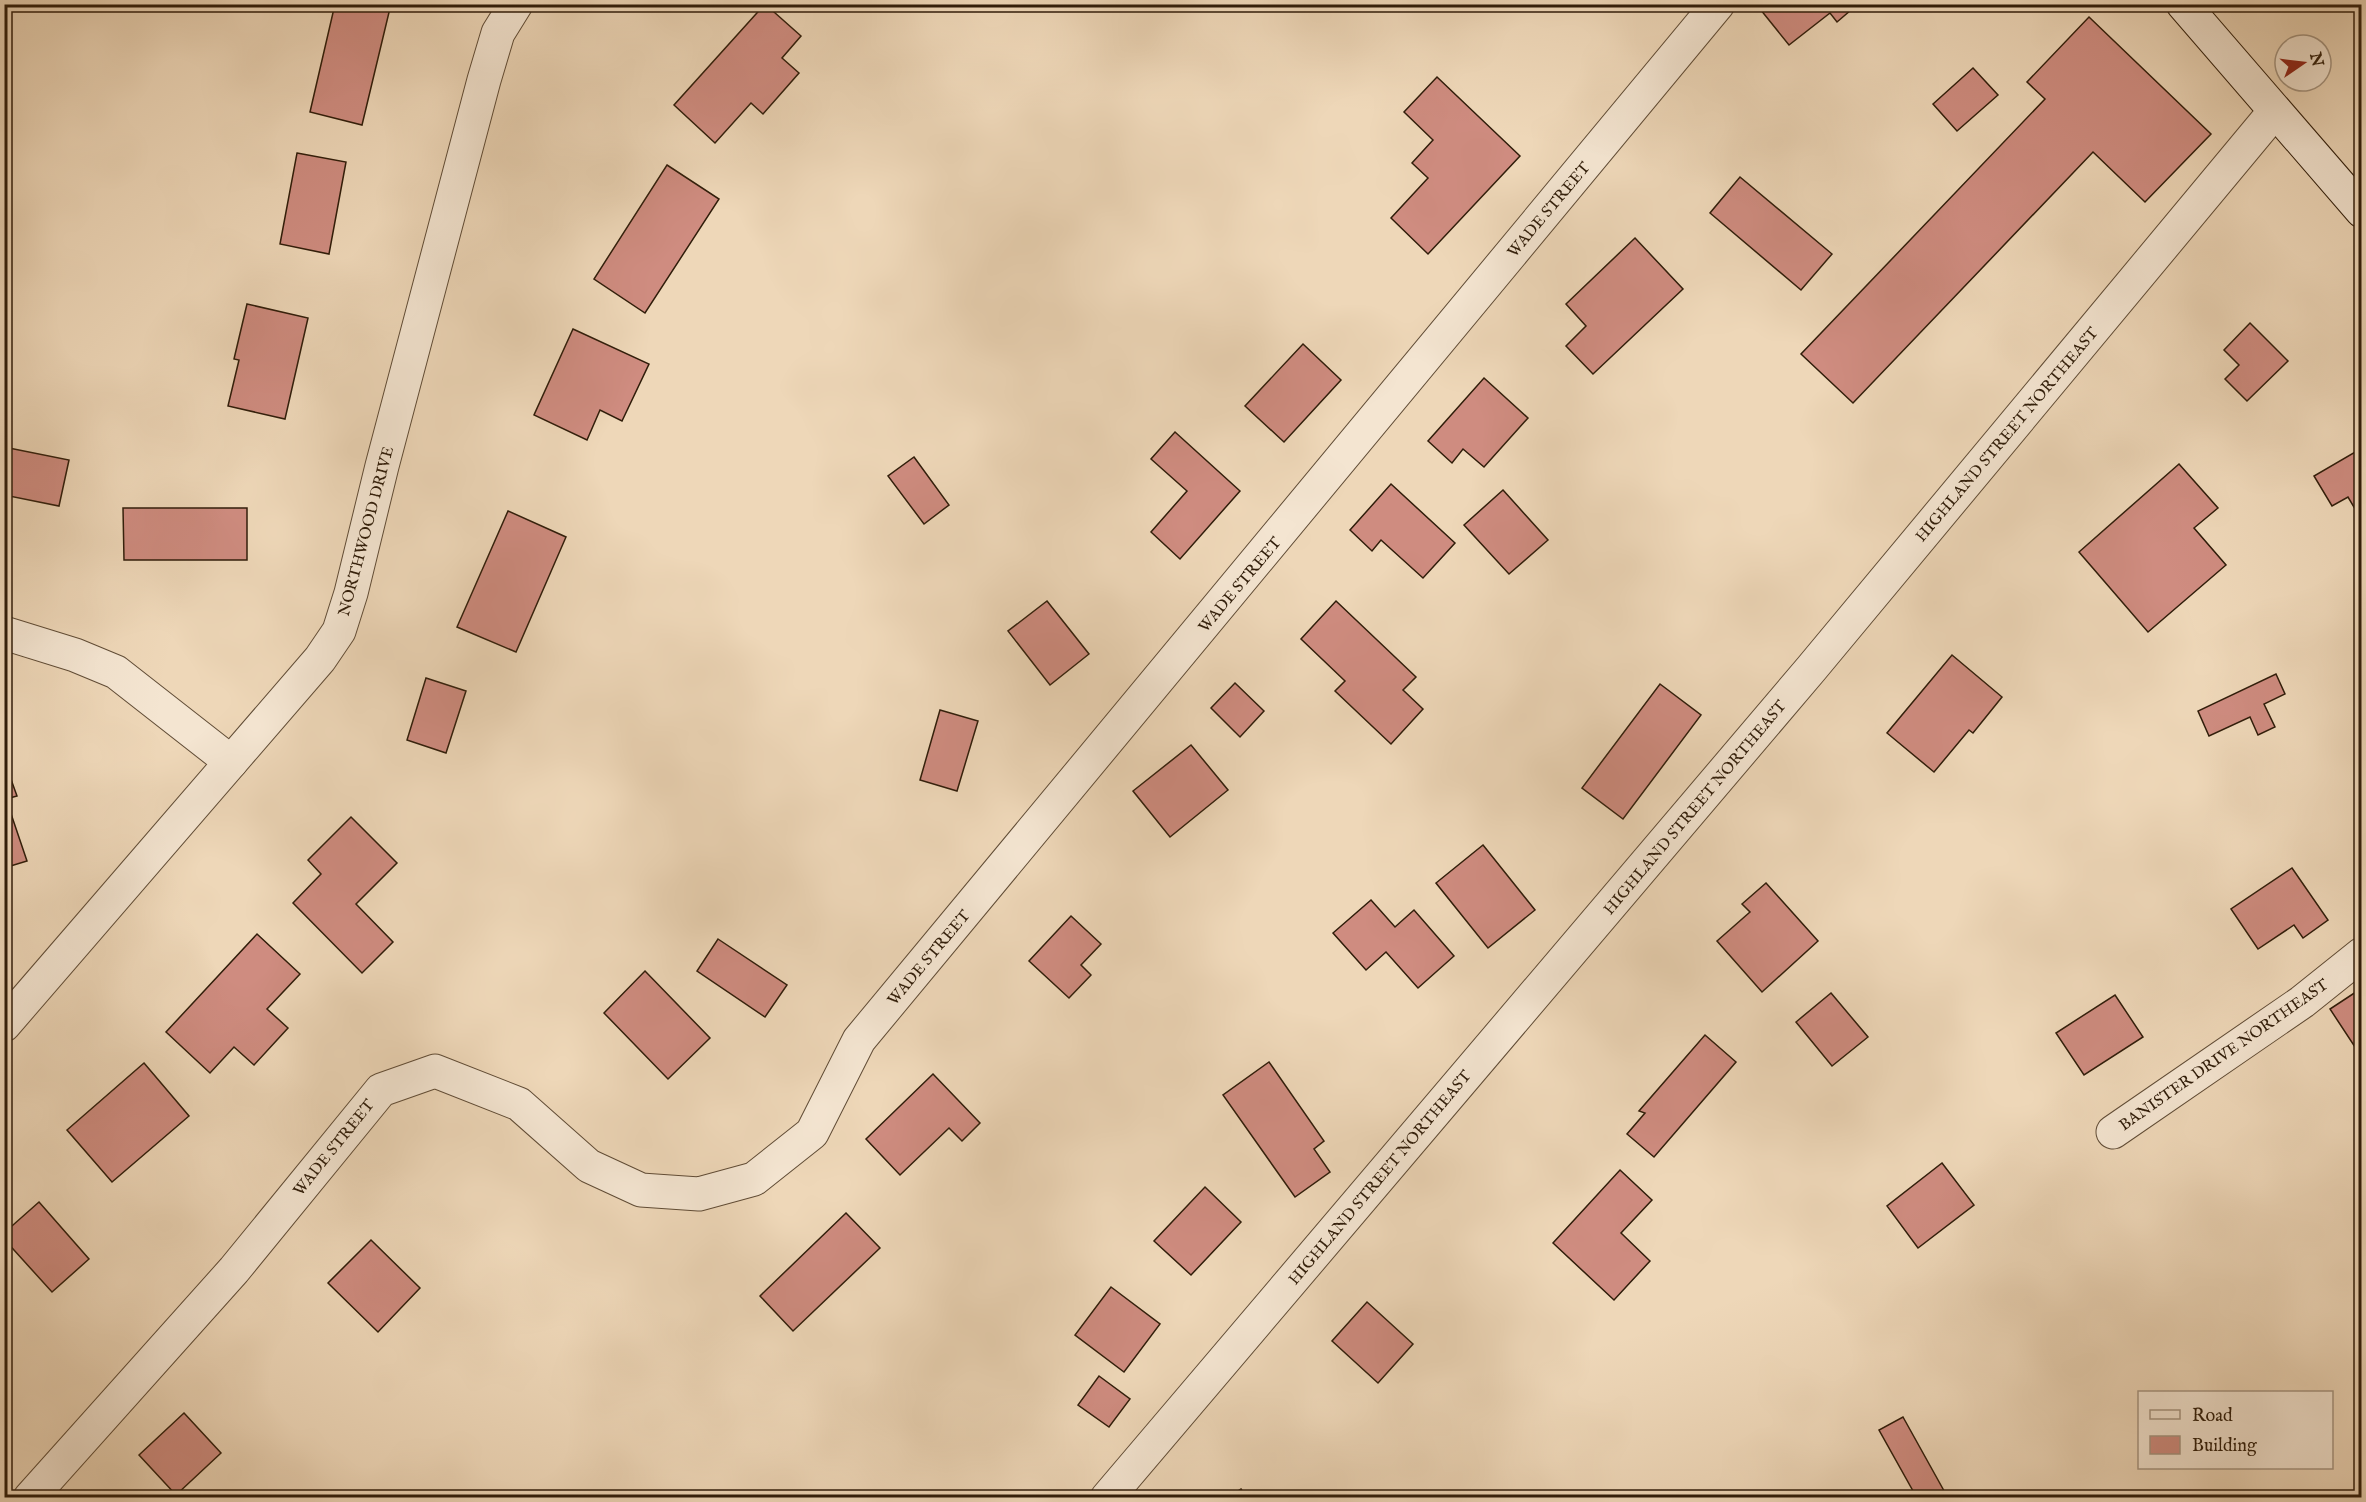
<svg xmlns="http://www.w3.org/2000/svg" width="2366" height="1502" font-family="'IM FELL English',serif">
<style>
.building{fill:#cf8c80;stroke:#301d0a;stroke-width:1.5}
.lines{fill:none;stroke-linecap:round;stroke-linejoin:round}
.street-casing{stroke:#604c36;stroke-width:35}
.secondary-casing{stroke:#301d0a;stroke-width:35}
.street{stroke:#f4e5d1;stroke-width:33}
.secondary{stroke:#f4e5d1;stroke-width:33}
.labels{text-anchor:middle;stroke-width:4.5;stroke-linejoin:round;paint-order:stroke}
.street-label{font-size:16px;fill:#301d0a;stroke:#f4e5d1}
</style>
<rect width="100%" height="100%" fill="#eed7b8"/>
<filter id="stains"><feTurbulence type="fractalNoise" baseFrequency=".00333" numOctaves="4"/><feColorMatrix values="0 0 0 0 .2 0 0 0 0 .09 0 0 0 0 .02 0 0 0 .5 -.17"/></filter>
<radialGradient id="worn" r=".72"><stop offset=".6" stop-color="#630" stop-opacity="0"/><stop offset="1" stop-color="#630" stop-opacity=".3"/></radialGradient>
<g class="building">
<path d="M 335,4 L 391,4 L 362,125 L 310,112 Z"/>
<path d="M 765,4 L 801,36 L 782,58 L 799,73 L 763,114 L 751,103 L 715,143 L 674,105 Z"/>
<path d="M 1756,4 L 1858,4 L 1837,22 L 1830,13 L 1789,45 Z"/>
<path d="M 2089,17 L 2211,134 L 2145,202 L 2093,152 L 1853,403 L 1801,354 L 2045,99 L 2027,82 Z"/>
<path d="M 1973,68 L 1998,95 L 1957,131 L 1933,104 Z"/>
<path d="M 1437,77 L 1520,156 L 1428,254 L 1391,218 L 1428,178 L 1412,163 L 1433,140 L 1404,112 Z"/>
<path d="M 297,153 L 346,162 L 329,254 L 280,244 Z"/>
<path d="M 667,165 L 719,199 L 645,313 L 594,279 Z"/>
<path d="M 1740,177 L 1832,254 L 1801,290 L 1710,213 Z"/>
<path d="M 1635,238 L 1683,289 L 1593,374 L 1566,346 L 1586,326 L 1566,304 Z"/>
<path d="M 247,304 L 308,318 L 285,419 L 228,406 L 239,360 L 234,359 Z"/>
<path d="M 2250,323 L 2288,361 L 2247,401 L 2225,379 L 2239,365 L 2224,350 Z"/>
<path d="M 573,329 L 649,364 L 622,421 L 600,410 L 587,440 L 534,415 Z"/>
<path d="M 1303,344 L 1341,380 L 1284,442 L 1245,406 Z"/>
<path d="M 1484,378 L 1528,418 L 1484,467 L 1463,449 L 1452,463 L 1428,441 Z"/>
<path d="M 1175,432 L 1240,491 L 1180,559 L 1151,532 L 1187,491 L 1151,459 Z"/>
<path d="M 4,447 L 69,460 L 59,506 L 4,495 Z"/>
<path d="M 2362,448 L 2362,518 L 2361,519 L 2348,497 L 2332,506 L 2314,476 Z"/>
<path d="M 914,457 L 949,505 L 924,524 L 888,476 Z"/>
<path d="M 2179,464 L 2218,508 L 2194,528 L 2226,565 L 2148,632 L 2079,552 Z"/>
<path d="M 1391,484 L 1455,543 L 1423,578 L 1381,540 L 1372,551 L 1350,530 Z"/>
<path d="M 1503,490 L 1548,540 L 1509,574 L 1464,525 Z"/>
<path d="M 123,508 L 247,508 L 247,560 L 124,560 Z"/>
<path d="M 508,511 L 566,537 L 516,652 L 457,627 Z"/>
<path d="M 1047,601 L 1089,654 L 1050,685 L 1008,631 Z"/>
<path d="M 1336,601 L 1416,677 L 1403,690 L 1423,709 L 1391,744 L 1335,691 L 1345,681 L 1301,639 Z"/>
<path d="M 1952,655 L 2002,697 L 1973,733 L 1969,730 L 1934,772 L 1887,733 Z"/>
<path d="M 2276,674 L 2285,694 L 2264,704 L 2275,727 L 2258,735 L 2250,717 L 2209,736 L 2198,711 Z"/>
<path d="M 426,678 L 466,691 L 446,753 L 407,740 Z"/>
<path d="M 1235,683 L 1264,711 L 1240,737 L 1211,708 Z"/>
<path d="M 1660,684 L 1701,715 L 1623,819 L 1582,788 Z"/>
<path d="M 940,710 L 978,721 L 957,791 L 920,780 Z"/>
<path d="M 1191,745 L 1228,790 L 1170,837 L 1133,791 Z"/>
<path d="M 4,760 L 17,796 L 6,799 L 27,861 L 4,868 Z"/>
<path d="M 351,817 L 397,863 L 356,904 L 393,942 L 362,973 L 293,903 L 321,874 L 308,860 Z"/>
<path d="M 1483,845 L 1535,910 L 1488,948 L 1436,883 Z"/>
<path d="M 2292,868 L 2328,920 L 2303,938 L 2294,925 L 2258,949 L 2231,909 Z"/>
<path d="M 1766,883 L 1818,941 L 1762,992 L 1717,941 L 1750,912 L 1742,904 Z"/>
<path d="M 1371,900 L 1395,927 L 1414,910 L 1454,956 L 1418,988 L 1386,952 L 1366,970 L 1333,933 Z"/>
<path d="M 1071,916 L 1101,944 L 1081,965 L 1091,975 L 1069,998 L 1029,961 Z"/>
<path d="M 257,934 L 300,974 L 267,1009 L 288,1028 L 254,1065 L 234,1047 L 210,1073 L 166,1032 Z"/>
<path d="M 718,939 L 787,985 L 765,1017 L 697,971 Z"/>
<path d="M 645,971 L 710,1038 L 668,1079 L 604,1013 Z"/>
<path d="M 2362,988 L 2362,1043 L 2355,1047 L 2330,1009 Z"/>
<path d="M 1831,993 L 1868,1037 L 1832,1066 L 1796,1022 Z"/>
<path d="M 2115,995 L 2143,1037 L 2084,1075 L 2056,1033 Z"/>
<path d="M 1705,1035 L 1736,1062 L 1654,1157 L 1627,1134 L 1645,1113 L 1639,1111 Z"/>
<path d="M 1269,1062 L 1324,1141 L 1314,1149 L 1330,1172 L 1295,1197 L 1223,1095 Z"/>
<path d="M 144,1063 L 189,1116 L 112,1182 L 67,1130 Z"/>
<path d="M 933,1074 L 980,1123 L 962,1141 L 949,1128 L 900,1175 L 866,1139 Z"/>
<path d="M 1942,1163 L 1974,1205 L 1918,1248 L 1887,1206 Z"/>
<path d="M 1620,1170 L 1652,1200 L 1621,1233 L 1650,1261 L 1614,1300 L 1553,1243 Z"/>
<path d="M 1205,1187 L 1241,1222 L 1191,1275 L 1154,1241 Z"/>
<path d="M 39,1202 L 89,1259 L 52,1292 L 4,1239 L 4,1233 Z"/>
<path d="M 846,1213 L 880,1248 L 793,1331 L 760,1296 Z"/>
<path d="M 371,1240 L 420,1288 L 378,1332 L 328,1283 Z"/>
<path d="M 1111,1287 L 1160,1324 L 1124,1372 L 1075,1335 Z"/>
<path d="M 1367,1302 L 1413,1344 L 1378,1383 L 1332,1341 Z"/>
<path d="M 1099,1376 L 1130,1399 L 1109,1427 L 1078,1405 Z"/>
<path d="M 184,1413 L 221,1453 L 176,1495 L 139,1455 Z"/>
<path d="M 1903,1417 L 1948,1498 L 1917,1498 L 1879,1430 Z"/>
<path d="M 1241,1489 L 1247,1498 L 1227,1498 Z"/>
</g>
<g class="lines">
<g class="street-casing">
<g id="street">
<path d="M 4,633 L 75,655 L 116,672 L 231,762"/>
<path d="M 4,1025 L 320,659 L 339,631 L 351,593 L 382,466 L 484,80 L 498,33 L 516,4"/>
<path d="M 2113,1132 L 2302,1002 L 2362,954"/>
<path d="M 30,1498 L 234,1270 L 381,1090 L 435,1071 L 519,1104 L 589,1166 L 641,1190 L 699,1194 L 754,1179 L 812,1133 L 859,1040 L 1718,4"/>
<path d="M 1107,1498 L 1811,669 L 2275,111"/>
</g>
</g>
<g class="secondary-casing">
<path id="secondary" d="M 2183,4 L 2362,211"/>
</g>
<use href="#street" class="street"/>
<use href="#secondary" class="secondary"/>
</g>
<g class="labels">
<g class="street-label">
<text transform="translate(1548 209) rotate(-50)" y="6">WADE STREET</text>
<text transform="translate(2006 434) rotate(-50)" y="6">HIGHLAND STREET NORTHEAST</text>
<text transform="translate(365 531) rotate(-75)" y="6">NORTHWOOD DRIVE</text>
<text transform="translate(1239 584) rotate(-50)" y="6">WADE STREET</text>
<text transform="translate(1694 807) rotate(-50)" y="6">HIGHLAND STREET NORTHEAST</text>
<text transform="translate(928 957) rotate(-50)" y="6">WADE STREET</text>
<text transform="translate(2223 1054) rotate(-35)" y="6">BANISTER DRIVE NORTHEAST</text>
<text transform="translate(333 1147) rotate(-51)" y="6">WADE STREET</text>
<text transform="translate(1379 1177) rotate(-50)" y="6">HIGHLAND STREET NORTHEAST</text>
</g>
</g>
<rect width="2366" height="1502" fill="none" stroke="#eed7b8" stroke-width="24"/>
<rect x="6" y="6" width="2354" height="1490" fill="none" stroke="#301d0a" stroke-width="3"/>
<rect x="12" y="12" width="2342" height="1478" fill="none" stroke="#301d0a" stroke-width="1.5"/>
<rect x="2138" y="1391" width="195" height="78" fill="#f4e5d1" stroke="#a69581" stroke-width="1.5"/>
<rect x="2150" y="1410" width="30" height="9" fill="#f4e5d1" stroke="#a69581" stroke-width="1.5"/>
<text x="2192" y="1421" font-size="18" fill="#301d0a">Road</text>
<rect x="2150" y="1436" width="30" height="18" fill="#cf8c80" stroke="#a69581" stroke-width="1.5"/>
<text x="2192" y="1451" font-size="18" fill="#301d0a">Building</text>
<g transform="translate(2303 63) rotate(76)"><circle r="28" fill="#f4e5d1" stroke="#a69581" stroke-width="1.5"/>
<path d="M0-4.5L10 22L0 15L-10 22Z" fill="#8f2418"/>
<text y="-9" font-size="16" font-weight="bold" text-anchor="middle" fill="#301d0a">N</text>
</g>
<rect width="100%" height="100%" filter="url(#stains)"/>
<rect width="100%" height="100%" fill="url(#worn)"/>
</svg>
